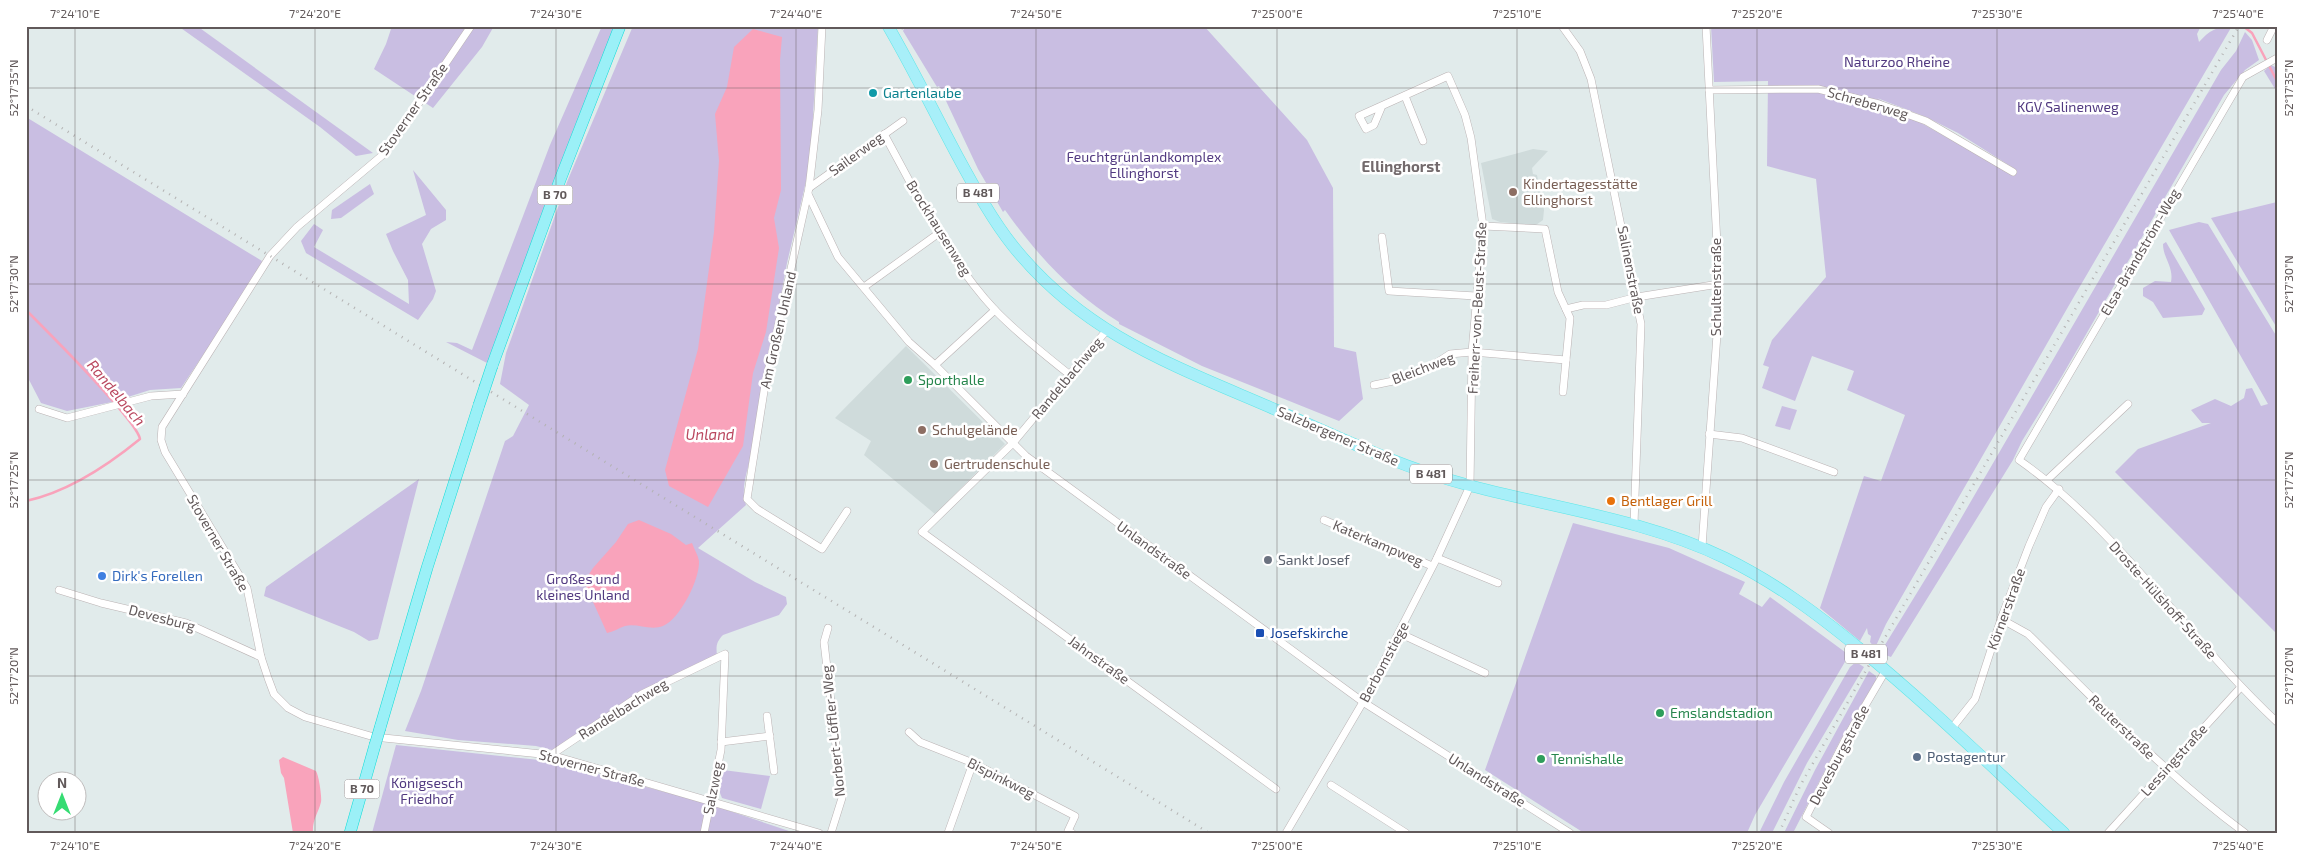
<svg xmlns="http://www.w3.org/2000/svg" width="2303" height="859" font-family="'Exo 2',sans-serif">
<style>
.education{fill:#cfdbdb}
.green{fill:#c9bee2;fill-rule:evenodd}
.water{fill:#f9a3bb}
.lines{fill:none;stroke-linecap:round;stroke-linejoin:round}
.stream{stroke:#f9a3bb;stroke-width:2.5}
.minor-casing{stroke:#bbb3b4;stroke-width:8}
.primary-casing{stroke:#5ee6e7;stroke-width:12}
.trunk-casing{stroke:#0fddd8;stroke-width:12}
.minor{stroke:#fff;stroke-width:7}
.primary{stroke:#a8eff9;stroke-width:11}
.trunk{stroke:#9bf0f7;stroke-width:11}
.rail{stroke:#b3b2b2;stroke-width:2.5;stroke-dasharray:1 6;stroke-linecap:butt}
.trunk-bridge-casing{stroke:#0fddd8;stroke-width:12;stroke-linecap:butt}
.trunk-bridge{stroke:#9bf0f7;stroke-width:11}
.ticks{fill:none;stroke:#61595a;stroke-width:1;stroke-opacity:0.45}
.culture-dot{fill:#0f9aa8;stroke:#fff;stroke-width:2}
.education-dot{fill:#8d6e63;stroke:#fff;stroke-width:2}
.leisure-dot{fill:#2e9e5b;stroke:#fff;stroke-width:2}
.food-dot{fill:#e8710a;stroke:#fff;stroke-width:2}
.worship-dot{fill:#6b7280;stroke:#fff;stroke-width:2}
.shop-dot{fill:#3f7fe0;stroke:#fff;stroke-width:2}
.transit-dot{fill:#1a4fb4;stroke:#fff;stroke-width:2}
.service-dot{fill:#5c6f8a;stroke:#fff;stroke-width:2}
.labels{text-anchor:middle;stroke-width:5;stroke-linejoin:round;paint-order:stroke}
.shield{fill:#fff;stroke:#908b8c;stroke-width:1}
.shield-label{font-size:12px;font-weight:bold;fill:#61595a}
.park-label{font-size:14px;fill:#513980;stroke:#fff}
.culture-label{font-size:14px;fill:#0d838f;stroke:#fff;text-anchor:start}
.street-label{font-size:14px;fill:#61595a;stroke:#fff}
.education-label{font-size:14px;fill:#785e54;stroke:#fff;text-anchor:start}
.leisure-label{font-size:14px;fill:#27864d;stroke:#fff;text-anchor:start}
.food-label{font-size:14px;fill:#c56008;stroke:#fff;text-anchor:start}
.worship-label{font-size:14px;fill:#5b616d;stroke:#fff;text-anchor:start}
.shop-label{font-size:14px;fill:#366cbe;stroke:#fff;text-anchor:start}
.transit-label{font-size:14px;fill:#164399;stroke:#fff;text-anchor:start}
.service-label{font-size:14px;fill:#4e5e75;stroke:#fff;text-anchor:start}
.neighbourhood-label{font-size:15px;font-weight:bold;fill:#736a6c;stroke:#fff}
.water-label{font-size:15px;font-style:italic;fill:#ba485f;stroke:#fff}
.neatline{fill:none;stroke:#61595a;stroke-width:2}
.ticks-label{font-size:12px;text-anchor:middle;fill:#61595a}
</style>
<rect width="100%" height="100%" fill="#e1ebeb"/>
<g class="education">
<path d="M 1533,149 L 1548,151 L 1532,168 L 1533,174 L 1537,175 L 1544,210 L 1543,220 L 1536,225 L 1531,225 L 1500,222 L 1492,219 L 1481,163 Z"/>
<path d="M 906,346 L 1005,444 L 935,514 L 864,455 L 871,441 L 835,418 Z"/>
</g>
<g class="green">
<path d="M 178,26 L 197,26 L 373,153 L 356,156 L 320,127 Z"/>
<path d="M 392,26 L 494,26 L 482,47 L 433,108 L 374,69 L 386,44 Z"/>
<path d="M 602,26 L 616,26 L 494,352 L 487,363 L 446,342 L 457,343 L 472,350 L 550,145 Z"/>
<path d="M 633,26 L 818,26 L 811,153 L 807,177 L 787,263 L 751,454 C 748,471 740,488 746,505 L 698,548 L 755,582 L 786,597 L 787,604 L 779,615 L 723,635 C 716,642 716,647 717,656 L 696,664 L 556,751 L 536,746 L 458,740 L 405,731 L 421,691 L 505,441 L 513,436 L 529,405 L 500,384 L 506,353 L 567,182 Z"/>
<path d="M 900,26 L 1204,26 L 1307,140 L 1333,188 L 1334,347 L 1356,352 L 1363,399 L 1339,421 L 1202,366 L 1119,324 L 1119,322 C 1072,293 1037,255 1005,210 L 1003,212 L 978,169 L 939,86 L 937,87 L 903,31 L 905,27 L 902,30 Z"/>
<path d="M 1711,26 L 2201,26 L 2197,34 L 2199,42 C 2209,31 2217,26 2232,26 L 2072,300 L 1886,624 L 1875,648 L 1870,642 L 1871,636 L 1868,634 L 1867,628 L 1860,641 L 1820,608 L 1864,476 L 1881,481 L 1905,415 L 1847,390 L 1854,371 L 1812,356 L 1795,401 L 1762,388 L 1769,367 L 1763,365 L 1772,340 L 1826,277 L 1816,179 L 1767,166 L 1768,81 L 1714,82 ZM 1877,98 L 1926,117 L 1958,133 L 2015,169 L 2015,176 Z"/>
<path d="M 2245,32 L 2252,40 L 2259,60 L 2245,70 L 2224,95 L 2062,376 L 2022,441 L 2013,460 L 1891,657 L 1880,653 L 1934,565 L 2221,70 L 2236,51 Z"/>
<path d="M 2271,65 L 2277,68 L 2277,92 L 2264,71 Z"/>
<path d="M 26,117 L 262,261 L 259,271 L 181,388 L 150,390 L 112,402 L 67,411 L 41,403 L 26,374 Z"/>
<path d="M 413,170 L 446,210 L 446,220 L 431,229 L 422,244 L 436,291 L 433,299 L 418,320 L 306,253 L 301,241 L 314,224 L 323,230 L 314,247 L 409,304 L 408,280 L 393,251 L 386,234 L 426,215 Z"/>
<path d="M 370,184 L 374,194 L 341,218 L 331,219 L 332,210 Z"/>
<path d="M 2277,202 L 2277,328 L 2211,218 Z"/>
<path d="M 2199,222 L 2208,224 L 2277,337 L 2277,634 L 2115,472 L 2138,449 L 2211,423 L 2202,423 L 2191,410 L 2215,399 L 2231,406 L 2244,398 L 2246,389 L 2252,388 L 2261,406 L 2268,404 L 2169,230 Z"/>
<path d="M 2166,242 L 2205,309 L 2202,315 L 2163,318 L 2153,302 L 2143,296 L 2143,288 L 2155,281 L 2171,282 C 2174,267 2163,258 2163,244 Z"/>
<path d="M 1782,406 L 1797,410 L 1790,430 L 1775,426 Z"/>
<path d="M 419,479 L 378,639 L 369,641 L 354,632 L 264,596 L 266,587 Z"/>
<path d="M 1573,523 L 1669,548 L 1745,582 L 1739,594 L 1762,607 L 1770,597 L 1849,655 L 1755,815 L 1747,833 L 1584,833 L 1485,770 Z"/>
<path d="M 1856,662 L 1864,667 L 1807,763 L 1772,833 L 1759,833 L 1784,782 L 1850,667 Z"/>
<path d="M 1869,671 L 1876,676 L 1876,680 L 1841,739 L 1793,833 L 1784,833 L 1815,770 Z"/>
<path d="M 396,745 L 549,761 L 706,803 L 795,833 L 372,833 Z"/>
<path d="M 723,770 L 770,776 L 761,809 L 722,798 L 718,788 Z"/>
</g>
<g class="water">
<path d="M 753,29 L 782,37 L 780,60 L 781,190 L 774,218 L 779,248 L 766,332 L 753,373 L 743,446 L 708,507 L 669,486 L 665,470 L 698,349 L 714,232 L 719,161 L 715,114 L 727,87 L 734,47 Z"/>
<path d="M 639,520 L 671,534 L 686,545 L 692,543 C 694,549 698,555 699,561 C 700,579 680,619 663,626 C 650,631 637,623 625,626 C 619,628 613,632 607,633 L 584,582 L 593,568 L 616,542 L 628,524 Z"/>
<path d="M 283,757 L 316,771 C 319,776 322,798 321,802 C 318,814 312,820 313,833 L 293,833 L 284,778 L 281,773 L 279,760 Z"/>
</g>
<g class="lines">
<g class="stream">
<path d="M 2243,26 L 2252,33 L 2277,81"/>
<path d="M 26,310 C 45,329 137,421 140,439 C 107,466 68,492 26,501"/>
</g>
<g class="minor-casing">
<g id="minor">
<path d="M 471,26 L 385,153 L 297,227 L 270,256 L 162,427 L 161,440 L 165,452 L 247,588 L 261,657 L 268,678 L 274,694 L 288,708 L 305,717 L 374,737 L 551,755 L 819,833"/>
<path d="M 822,26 L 818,110 L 809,188 L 765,385 L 747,499 L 757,509 L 822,549 L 847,511"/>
<path d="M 1562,26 L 1580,51 L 1591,79 L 1641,324 L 1634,525"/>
<path d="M 2267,40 L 2274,26"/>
<path d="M 2277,58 L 2243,77 L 2019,460 C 2119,530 2187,638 2277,722"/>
<path d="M 1709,90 L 1818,89 L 1879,104 L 1926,121 L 2013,172"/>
<path d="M 1405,96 L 1423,141"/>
<path d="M 884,134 C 917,194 948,260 995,310 C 1018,334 1044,354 1070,375"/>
<path d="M 809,188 L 903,121"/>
<path d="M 808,194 L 838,257 L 909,342 L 935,365 L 1026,456 L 1363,702 L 1570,833"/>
<path d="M 1382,237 L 1389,291 L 1476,296"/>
<path d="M 864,287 L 939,233"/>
<path d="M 1566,309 L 1583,305 L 1606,305 L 1637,297 L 1719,284"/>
<path d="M 1106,331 L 1012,444 L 922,532 L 1276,789"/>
<path d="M 935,365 L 995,310"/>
<path d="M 1374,385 L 1398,380 L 1427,369 L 1450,354 L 1472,352 L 1566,360 L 1570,318 L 1558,292 L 1545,229 L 1483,226"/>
<path d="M 1563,392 L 1566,360"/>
<path d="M 39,409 L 67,418 L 151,396 L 183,394"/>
<path d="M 1709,434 L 1742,438 L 1834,472"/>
<path d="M 2047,480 L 2128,404"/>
<path d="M 1324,520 L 1432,566"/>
<path d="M 1702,547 L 1718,320 L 1719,284 L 1706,26"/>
<path d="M 1437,558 L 1498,583"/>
<path d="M 59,590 L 101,603 L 186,623 L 261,657"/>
<path d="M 2001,619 L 2028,634 C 2098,703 2165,774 2245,833"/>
<path d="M 828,628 L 824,642 L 842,798 L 831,833"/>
<path d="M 1399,633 L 1485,673"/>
<path d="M 767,716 L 774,771"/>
<path d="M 1952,728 L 1975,699 L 2001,619 L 2029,546 L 2046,507 L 2059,489"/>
<path d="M 909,732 L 920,742 L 973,763 L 1075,816 L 1068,831 L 1072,833"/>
<path d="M 721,742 L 770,736"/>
<path d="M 551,755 L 642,694 L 725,654 L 721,750 L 704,833"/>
<path d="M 1331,785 L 1406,833"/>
<path d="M 948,833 L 973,763"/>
<path d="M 1286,833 L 1363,702 L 1437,558 L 1470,486 L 1472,352 L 1483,226 L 1471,138 L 1465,115 L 1448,76 L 1359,116 L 1366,129 L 1374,125 L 1382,106"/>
<path d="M 1829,833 L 1806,817 L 1845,740 L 1886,670"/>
<path d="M 2108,833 L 2240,688"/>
</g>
</g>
<g class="primary-casing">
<path id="primary" d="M 888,26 C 913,69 935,114 958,157 C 975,188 991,218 1013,246 C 1086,337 1178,367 1281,412 C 1342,439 1403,468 1468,485 C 1553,508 1644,519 1725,558 C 1776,583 1816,613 1860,649 C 1931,707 1996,771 2064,833"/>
</g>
<g class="trunk-casing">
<g id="trunk">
<path d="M 492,366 L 560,180 L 620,26"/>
<path d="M 380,728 L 427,568 L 479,405"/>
<path d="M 350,833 L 375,745"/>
</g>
</g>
<use href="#minor" class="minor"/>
<use href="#primary" class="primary"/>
<use href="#trunk" class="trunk"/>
<g class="rail">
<path d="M 26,106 L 1209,833"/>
<path d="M 1779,833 L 1800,786 L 1861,679 L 2239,26"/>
</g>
<g class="trunk-bridge-casing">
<g id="trunk-bridge">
<path d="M 479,405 L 492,366"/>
<path d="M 375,745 L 380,728"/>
</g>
</g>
<use href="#trunk-bridge" class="trunk-bridge"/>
</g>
<path class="ticks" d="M 75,26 L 75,782M 315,26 L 315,833M 556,26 L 556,833M 796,26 L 796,833M 1036,26 L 1036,833M 1277,26 L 1277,833M 1517,26 L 1517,833M 1757,26 L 1757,833M 1997,26 L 1997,833M 2238,26 L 2238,833M 26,88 L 2277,88M 26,284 L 2277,284M 26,480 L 2277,480M 26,676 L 2277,676M 75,812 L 75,833"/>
<circle class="culture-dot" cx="873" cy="93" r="5"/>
<g class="education-dot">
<circle cx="1513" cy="192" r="5"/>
<circle cx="922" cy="430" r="5"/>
<circle cx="934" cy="464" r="5"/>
</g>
<g class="leisure-dot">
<circle cx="908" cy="380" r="5"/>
<circle cx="1660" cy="713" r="5"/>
<circle cx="1541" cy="759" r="5"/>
</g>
<circle class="food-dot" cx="1611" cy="501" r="5"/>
<circle class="worship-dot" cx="1268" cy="560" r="5"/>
<circle class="shop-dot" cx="102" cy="576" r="5"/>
<rect class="transit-dot" x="1255" y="628" width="10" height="10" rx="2.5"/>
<circle class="service-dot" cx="1917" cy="757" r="5"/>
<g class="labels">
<g class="shield">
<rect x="957" y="183.5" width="42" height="19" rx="4"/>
<rect x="537.5" y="185.5" width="35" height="19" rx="4"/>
<rect x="1410" y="464.5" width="42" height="19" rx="4"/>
<rect x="1845" y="644.5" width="42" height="19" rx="4"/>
<rect x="344.5" y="779.5" width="35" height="19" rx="4"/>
</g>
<g class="shield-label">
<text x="978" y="197">B 481</text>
<text x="555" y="199">B 70</text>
<text x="1431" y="478">B 481</text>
<text x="1866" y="658">B 481</text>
<text x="362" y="793">B 70</text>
</g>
<g class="park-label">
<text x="1897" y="67">Naturzoo Rheine</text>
<text x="2068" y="112">KGV Salinenweg</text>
<text x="1144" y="162">Feuchtgrünlandkomplex<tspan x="1144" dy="16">Ellinghorst</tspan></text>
<text x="583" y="584">Großes und<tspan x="583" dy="16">kleines Unland</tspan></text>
<text x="427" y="788">Königsesch<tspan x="427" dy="16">Friedhof</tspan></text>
</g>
<g class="culture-label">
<text x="883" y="98">Gartenlaube</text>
</g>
<g class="street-label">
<text transform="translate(1868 103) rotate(16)" y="5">Schreberweg</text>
<text transform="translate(413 109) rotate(-55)" y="5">Stoverner Straße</text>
<text transform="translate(856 154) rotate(-36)" y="5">Sailerweg</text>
<text transform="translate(939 228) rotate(58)" y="5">Brockhausenweg</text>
<text transform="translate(2140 252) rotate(-60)" y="5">Elsa-Brändström-Weg</text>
<text transform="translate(1631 270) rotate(79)" y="5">Salinenstraße</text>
<text transform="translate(1716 287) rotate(-90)" y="5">Schultenstraße</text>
<text transform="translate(1477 308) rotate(-87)" y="5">Freiherr-von-Beust-Straße</text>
<text transform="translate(778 330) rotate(-77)" y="5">Am Großen Unland</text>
<text transform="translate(1423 368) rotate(-21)" y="5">Bleichweg</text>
<text transform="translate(1067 378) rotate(-50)" y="5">Randelbachweg</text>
<text transform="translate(1338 436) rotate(23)" y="5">Salzbergener Straße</text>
<text transform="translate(218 543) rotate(60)" y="5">Stoverner Straße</text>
<text transform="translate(1378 543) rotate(23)" y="5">Katerkampweg</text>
<text transform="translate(1154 550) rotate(36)" y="5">Unlandstraße</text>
<text transform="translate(2163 600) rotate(48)" y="5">Droste-Hülshoff-Straße</text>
<text transform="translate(2006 609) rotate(-70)" y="5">Körnerstraße</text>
<text transform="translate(162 618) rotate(15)" y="5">Devesburg</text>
<text transform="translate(1099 660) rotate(36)" y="5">Jahnstraße</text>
<text transform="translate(1384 662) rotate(-62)" y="5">Berbomstiege</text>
<text transform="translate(623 709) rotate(-32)" y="5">Randelbachweg</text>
<text transform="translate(2122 727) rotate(44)" y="5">Reuterstraße</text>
<text transform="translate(833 731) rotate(-96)" y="5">Norbert-Löffler-Weg</text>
<text transform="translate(1839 755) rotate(-62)" y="5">Devesburgstraße</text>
<text transform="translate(2174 760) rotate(-48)" y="5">Lessingstraße</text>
<text transform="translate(592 768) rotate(15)" y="5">Stoverner Straße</text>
<text transform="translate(1001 778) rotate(27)" y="5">Bispinkweg</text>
<text transform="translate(1487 780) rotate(32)" y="5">Unlandstraße</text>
<text transform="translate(713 788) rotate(-79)" y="5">Salzweg</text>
</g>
<g class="education-label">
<text x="1523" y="189">Kindertagesstätte<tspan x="1523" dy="16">Ellinghorst</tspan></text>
<text x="932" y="435">Schulgelände</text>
<text x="944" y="469">Gertrudenschule</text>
</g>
<g class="leisure-label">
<text x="918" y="385">Sporthalle</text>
<text x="1670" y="718">Emslandstadion</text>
<text x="1551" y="764">Tennishalle</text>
</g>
<g class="food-label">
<text x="1621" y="506">Bentlager Grill</text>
</g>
<g class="worship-label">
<text x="1278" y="565">Sankt Josef</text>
</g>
<g class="shop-label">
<text x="112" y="581">Dirk's Forellen</text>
</g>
<g class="transit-label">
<text x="1270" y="638">Josefskirche</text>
</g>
<g class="service-label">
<text x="1927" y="762">Postagentur</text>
</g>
<g class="neighbourhood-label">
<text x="1401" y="172">Ellinghorst</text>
</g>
<g class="water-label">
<text transform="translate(116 393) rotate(50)" y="5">Randelbach</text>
<text x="710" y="440">Unland</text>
</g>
</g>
<rect width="2303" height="859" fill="none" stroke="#ffffff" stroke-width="55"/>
<g transform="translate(62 796)"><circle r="24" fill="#ffffff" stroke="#c0bdbd"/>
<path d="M0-4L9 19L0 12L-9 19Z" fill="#36dc73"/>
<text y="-8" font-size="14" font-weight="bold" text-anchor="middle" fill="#61595a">N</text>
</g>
<rect x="28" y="28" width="2248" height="804" class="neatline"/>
<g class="ticks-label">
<text x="75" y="18">7°24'10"E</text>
<text x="315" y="18">7°24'20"E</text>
<text x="556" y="18">7°24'30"E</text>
<text x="796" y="18">7°24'40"E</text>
<text x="1036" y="18">7°24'50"E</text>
<text x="1277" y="18">7°25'00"E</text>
<text x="1517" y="18">7°25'10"E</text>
<text x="1757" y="18">7°25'20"E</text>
<text x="1997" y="18">7°25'30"E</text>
<text x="2238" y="18">7°25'40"E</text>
<text transform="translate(14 88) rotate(-90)" y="4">52°17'35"N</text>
<text transform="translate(2289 88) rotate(-90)" y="4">52°17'35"N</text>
<text transform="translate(14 284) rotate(-90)" y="4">52°17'30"N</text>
<text transform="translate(2289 284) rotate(-90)" y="4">52°17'30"N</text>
<text transform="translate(14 480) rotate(-90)" y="4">52°17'25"N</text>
<text transform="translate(2289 480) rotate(-90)" y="4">52°17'25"N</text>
<text transform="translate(14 676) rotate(-90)" y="4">52°17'20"N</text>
<text transform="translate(2289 676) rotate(-90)" y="4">52°17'20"N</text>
<text x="75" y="850">7°24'10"E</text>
<text x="315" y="850">7°24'20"E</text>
<text x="556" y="850">7°24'30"E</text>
<text x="796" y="850">7°24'40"E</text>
<text x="1036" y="850">7°24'50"E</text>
<text x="1277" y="850">7°25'00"E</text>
<text x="1517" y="850">7°25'10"E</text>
<text x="1757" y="850">7°25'20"E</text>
<text x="1997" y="850">7°25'30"E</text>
<text x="2238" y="850">7°25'40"E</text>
</g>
</svg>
